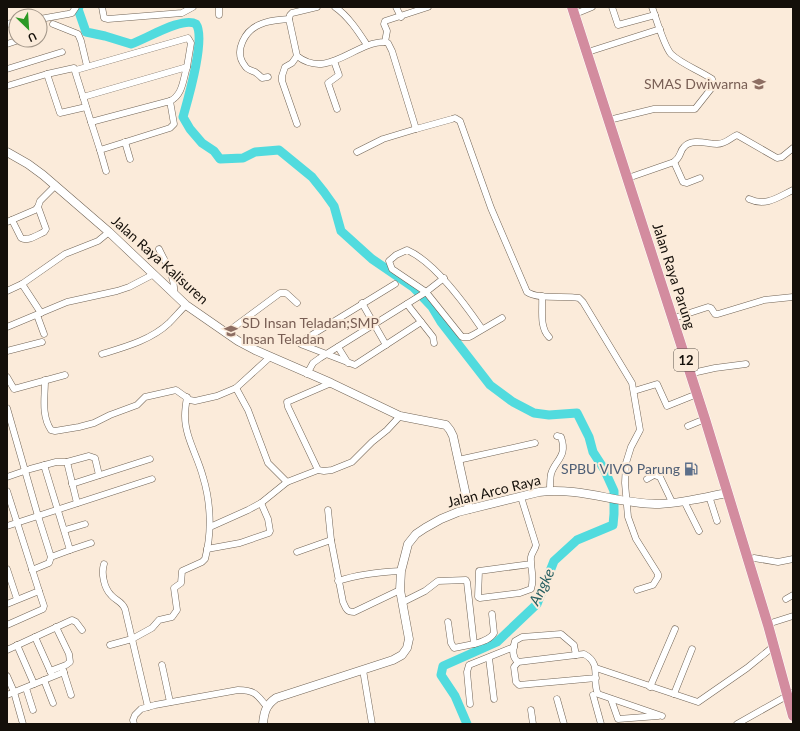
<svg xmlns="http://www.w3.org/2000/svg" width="800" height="731" font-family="Lato,sans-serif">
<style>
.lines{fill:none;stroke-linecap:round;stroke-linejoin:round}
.river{stroke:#51dbde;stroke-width:9}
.minor-casing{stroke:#716456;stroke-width:7}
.secondary-casing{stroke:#716456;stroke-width:9}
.trunk-casing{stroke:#fff;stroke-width:11}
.minor{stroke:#fff;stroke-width:6}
.secondary{stroke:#fff;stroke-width:8}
.trunk{stroke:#d38c9f;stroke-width:10}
.labels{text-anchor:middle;stroke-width:4;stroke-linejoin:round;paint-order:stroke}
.shield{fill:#fbebda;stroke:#595148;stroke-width:1}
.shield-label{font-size:13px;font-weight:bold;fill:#140f09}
.education-label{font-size:14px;fill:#785e54;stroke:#fbebda;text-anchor:end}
.street-label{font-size:14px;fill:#140f09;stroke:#fbebda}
.service-label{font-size:14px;fill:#4e5e75;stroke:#fbebda;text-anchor:end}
.water-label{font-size:15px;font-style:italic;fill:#275f61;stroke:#fbebda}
</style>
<rect width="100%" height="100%" fill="#fbebda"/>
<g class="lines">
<path class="river" d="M 79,7 L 78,9 L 86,32 L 105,36 L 131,44 C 146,39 183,16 196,24 C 206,38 188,99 183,117 L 190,129 L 202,143 L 214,151 L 220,159 L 243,158 L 255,152 L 279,150 L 312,177 L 324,192 L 334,206 L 341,231 L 372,259 L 413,287 L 432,307 L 441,322 L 490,385 L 513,402 L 534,413 L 549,415 L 577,413 L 589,437 L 593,452 L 604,469 L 614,491 L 614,514 L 613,525 L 577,540 L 554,561 L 537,604 L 497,642 L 443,666 L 441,675 L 455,696 L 467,724"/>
<g class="minor-casing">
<g id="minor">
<path d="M 102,7 L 104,18 L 108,19 L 182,13 L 193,7"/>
<path d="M 317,7 L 292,13 L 290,15 L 289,19 L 297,56 C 328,80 354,42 385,42 L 387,31 L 384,24 L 385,21 L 428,7"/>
<path d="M 335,7 C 348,16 358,31 367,45"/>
<path d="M 396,7 L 401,17"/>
<path d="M 612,7 L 618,25 L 655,15"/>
<path d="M 575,14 L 592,7"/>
<path d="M 219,15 L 219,7"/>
<path d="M 40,19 L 68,14 L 72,13 L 76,7"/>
<path d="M 7,24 L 16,22"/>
<path d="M 53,24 L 78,34 L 81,41 L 87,66"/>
<path d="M 385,42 L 388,43 L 392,51 L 416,129 L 452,119 L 455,118 L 460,121 L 491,208 L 527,292 C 539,300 565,295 579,298 L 583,302 L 632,383 L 640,430 L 631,447 L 626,463 L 625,483 L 628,517 L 636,539 L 658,574 L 658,577 L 653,585 L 637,590"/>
<path d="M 7,44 L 19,40"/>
<path d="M 591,51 L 660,29"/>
<path d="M 334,61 L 339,75 L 328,83 L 337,109"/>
<path d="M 7,69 L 62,52"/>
<path d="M 76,70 L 188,38 L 191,43 L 187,67"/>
<path d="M 47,74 L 60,113 L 86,107"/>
<path d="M 268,77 L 262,78 C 260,76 258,74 255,72 C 251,70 247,70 245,66 C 233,51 245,30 261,24 C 270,20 280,20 289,19"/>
<path d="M 7,86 L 47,74 L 74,68 L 91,122 L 170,101 L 174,124 L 170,128 L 100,150 L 106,171"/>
<path d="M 83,97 L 187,67 C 183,79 183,95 170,101"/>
<path d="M 613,119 L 654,109 L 695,109 L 714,85 L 712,79 C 699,70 683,65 671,54 C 664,46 656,18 652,7"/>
<path d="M 91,122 L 100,150"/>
<path d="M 297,124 L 282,81 L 282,76 L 285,67 L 292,63 L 297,56"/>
<path d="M 125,142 L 130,159"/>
<path d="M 357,152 L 383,139 L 416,129"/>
<path d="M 674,162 L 683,182 L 687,183 L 700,178"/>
<path d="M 628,178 L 674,162 C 682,156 679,152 684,147 C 692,138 708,144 717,144 C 726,144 730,138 737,135 L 777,158 L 782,157 L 793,148"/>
<path d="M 749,199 C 766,207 778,197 793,190"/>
<path d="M 12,220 L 21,238 C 28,242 37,235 44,232 L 46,229 L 38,207"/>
<path d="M 7,222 L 35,210 L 38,207 L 40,201 L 55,186"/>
<path d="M 159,249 C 166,264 176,278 174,294"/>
<path d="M 22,284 L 41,313"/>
<path d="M 395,284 L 302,341 L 301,344 L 303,345 L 355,365 L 421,322"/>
<path d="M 7,291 L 22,284 L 65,254 L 98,241 L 109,232"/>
<path d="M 542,296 C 543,309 539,327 549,337"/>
<path d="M 362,303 L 386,345"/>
<path d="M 407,304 L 433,337 L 434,343"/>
<path d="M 37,315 L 44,334"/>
<path d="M 677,317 L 708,307 L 711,308 L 715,314 L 718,314 L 764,300 L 793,297"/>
<path d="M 7,327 L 67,302 L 117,291 L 129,287 L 154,274"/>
<path d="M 482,329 C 465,304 435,262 407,250 L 396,255 L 389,261 L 392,269 L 426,292 L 462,337 L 469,337 L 473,335 L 502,318"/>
<path d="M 226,333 L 280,293 L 286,293 L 297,303"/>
<path d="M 338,347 L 348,363"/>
<path d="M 7,351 L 42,342"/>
<path d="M 102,354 C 125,347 151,340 169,323 C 175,317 180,311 186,305"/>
<path d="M 697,372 L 715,368 L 746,364"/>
<path d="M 307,374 L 313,363 L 320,358 L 426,292 L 444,278"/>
<path d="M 7,377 L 14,389 L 65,375"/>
<path d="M 45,380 C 45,397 41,415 51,430 L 55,431 L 79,427 L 94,423 L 110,415 L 137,405 L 145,397 L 176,390 L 190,400 L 195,401 L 217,396 L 236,388 L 270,357"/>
<path d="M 236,388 L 248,410 L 268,463 L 287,482"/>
<path d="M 634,391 L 657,384 L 667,406 L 697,394"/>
<path d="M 7,408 L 38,516 L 51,557"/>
<path d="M 688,426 L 705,419"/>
<path d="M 458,460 L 535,443"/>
<path d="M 67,462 L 77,503"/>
<path d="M 318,470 L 288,407 L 287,402 L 331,383"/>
<path d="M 7,477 L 30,469 L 56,462 L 67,462 L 89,456 L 95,458 L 99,475"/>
<path d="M 647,479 L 654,475 L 660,477 L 672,502"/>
<path d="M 72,484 L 150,459"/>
<path d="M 7,491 L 39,591 L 7,604"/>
<path d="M 550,491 C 550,485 550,479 551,474 C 555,460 568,457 561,437 L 557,436"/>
<path d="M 709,496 L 717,521"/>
<path d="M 521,497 L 536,545 C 535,550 532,552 531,557 C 530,568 535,578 531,589 L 520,593 L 480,598 L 478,597 L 479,571 L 531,564"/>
<path d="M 684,501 L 699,531"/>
<path d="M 328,510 L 331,540"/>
<path d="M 7,526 L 152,479"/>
<path d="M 210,527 L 248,510 L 261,503 L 287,482 L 318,470 L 324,471 L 332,470 L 352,462 L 372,442 L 387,430 L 400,416"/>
<path d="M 65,530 L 85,524"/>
<path d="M 207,549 L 240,543 L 269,533 L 270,531 L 268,519 L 261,503"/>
<path d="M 70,550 L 91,543"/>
<path d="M 297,552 L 331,540 L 343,602 C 346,608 346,612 354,612 L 400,590"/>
<path d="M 754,558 L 778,562 L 793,559"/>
<path d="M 104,564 C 101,573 104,588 111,595 C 116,601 122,601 125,609 L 148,707"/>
<path d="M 7,569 L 17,599"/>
<path d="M 32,570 L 49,563 L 51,557 L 70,550 L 44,465"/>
<path d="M 338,581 C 359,574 379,572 401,571"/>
<path d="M 786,599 L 793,595"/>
<path d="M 403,602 L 425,591 L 438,581 L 466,580 L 467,582 L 474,644 L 454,648 L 451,643 L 448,622"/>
<path d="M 774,622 L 793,616"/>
<path d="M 7,625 L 43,609 L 44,606 L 39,591"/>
<path d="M 35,637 L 52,675"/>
<path d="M 474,644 C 481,642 490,640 494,633 L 492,614"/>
<path d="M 17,645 L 34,684"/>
<path d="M 110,645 L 132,639 L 152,628 L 159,620 L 172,617 L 177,610 L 174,588 L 181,583 L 182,571 L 202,562 L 205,559 C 212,533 211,503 203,477 C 198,457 185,437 185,416 C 185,410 186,403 187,397"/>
<path d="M 7,650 L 72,620 L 76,622 L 82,630"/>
<path d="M 489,658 L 494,699"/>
<path d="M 518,662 C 511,657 513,648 515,641 L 522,637 L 561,634 L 574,645 L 576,655"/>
<path d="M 162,665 L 170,702"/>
<path d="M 596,668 L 698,702 L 747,668 L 774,646"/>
<path d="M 63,670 L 71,695"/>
<path d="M 363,670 L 372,724"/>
<path d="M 50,671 L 66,665 L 70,662 L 69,654 L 56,627"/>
<path d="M 7,676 L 14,692 L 23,724"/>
<path d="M 596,678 L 519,685 L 516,682 L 514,667 L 518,662 L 584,654 C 603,664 591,680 598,694 L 662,716"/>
<path d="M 44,680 L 53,703"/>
<path d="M 650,687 L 675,629"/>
<path d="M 26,688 L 33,710"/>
<path d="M 674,694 L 692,649"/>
<path d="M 7,695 L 64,672"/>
<path d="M 593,695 L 601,724"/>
<path d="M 557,699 L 564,724"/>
<path d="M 611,699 L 618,719 L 658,716"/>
<path d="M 470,704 L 467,672 L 469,665 L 514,647"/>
<path d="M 531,710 L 533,724"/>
<path d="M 134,724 L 133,720 L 135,715 L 141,709 L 155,705 L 238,690 C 254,690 257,694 267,707"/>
<path d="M 737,724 L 792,693"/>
</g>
</g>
<g class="secondary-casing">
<g id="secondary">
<path d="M 7,152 L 28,164 L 43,175 L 109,232 L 186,305 L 238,341 L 255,350 L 331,383 L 400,416 L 446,425 L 450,430 L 453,436 L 469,509"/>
<path d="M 263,724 C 264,712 266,705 276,698 L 393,660 L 402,655 L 407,648 L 409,639 L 400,590 L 401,571 L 408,544 L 416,534 L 425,528 L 441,519 L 458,512 L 539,492 C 579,487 616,503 655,504 C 680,504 704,497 728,493"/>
</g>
</g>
<g class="trunk-casing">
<path id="trunk" d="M 572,7 L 705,419 L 768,625 L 793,716"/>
</g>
<use href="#minor" class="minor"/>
<use href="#secondary" class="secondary"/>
<use href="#trunk" class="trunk"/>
</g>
<defs>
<g id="school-bare" transform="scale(1.08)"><path d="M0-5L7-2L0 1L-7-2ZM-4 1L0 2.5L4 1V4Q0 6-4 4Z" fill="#8d6e63" stroke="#fbebda" stroke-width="2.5" paint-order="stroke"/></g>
<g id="fuel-bare" transform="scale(1.08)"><path d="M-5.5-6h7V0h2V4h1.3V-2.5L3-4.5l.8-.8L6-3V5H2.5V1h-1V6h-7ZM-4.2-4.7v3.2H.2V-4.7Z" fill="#5c6f8a" stroke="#fbebda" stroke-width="2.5" paint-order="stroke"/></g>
</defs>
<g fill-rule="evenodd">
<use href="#school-bare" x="759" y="84"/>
<use href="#school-bare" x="231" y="331"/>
<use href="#fuel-bare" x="691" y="469"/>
</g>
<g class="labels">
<rect class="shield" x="674" y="349" width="24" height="22" rx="3"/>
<g class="shield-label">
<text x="686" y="365">12</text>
</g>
<g class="education-label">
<text x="748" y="89">SMAS Dwiwarna</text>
<text x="242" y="328" text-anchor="start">SD Insan Teladan;SMP<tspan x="242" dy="16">Insan Teladan</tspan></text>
</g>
<g class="street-label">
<text transform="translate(160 260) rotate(42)" y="5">Jalan Raya Kalisuren</text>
<text transform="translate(674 276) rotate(72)" y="5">Jalan Raya Parung</text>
<text transform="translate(494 491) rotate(-14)" y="5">Jalan Arco Raya</text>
</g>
<g class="service-label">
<text x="680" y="474">SPBU VIVO Parung</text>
</g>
<g class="water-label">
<text transform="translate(542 587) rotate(-64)" y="5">Angke</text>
</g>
</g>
<rect width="800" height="731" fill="none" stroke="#140f09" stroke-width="16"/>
<g transform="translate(28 28) rotate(155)"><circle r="19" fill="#fbebda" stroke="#9f9386"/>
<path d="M0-3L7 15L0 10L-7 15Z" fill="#2c9925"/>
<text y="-6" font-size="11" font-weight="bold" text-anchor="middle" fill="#140f09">U</text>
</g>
</svg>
